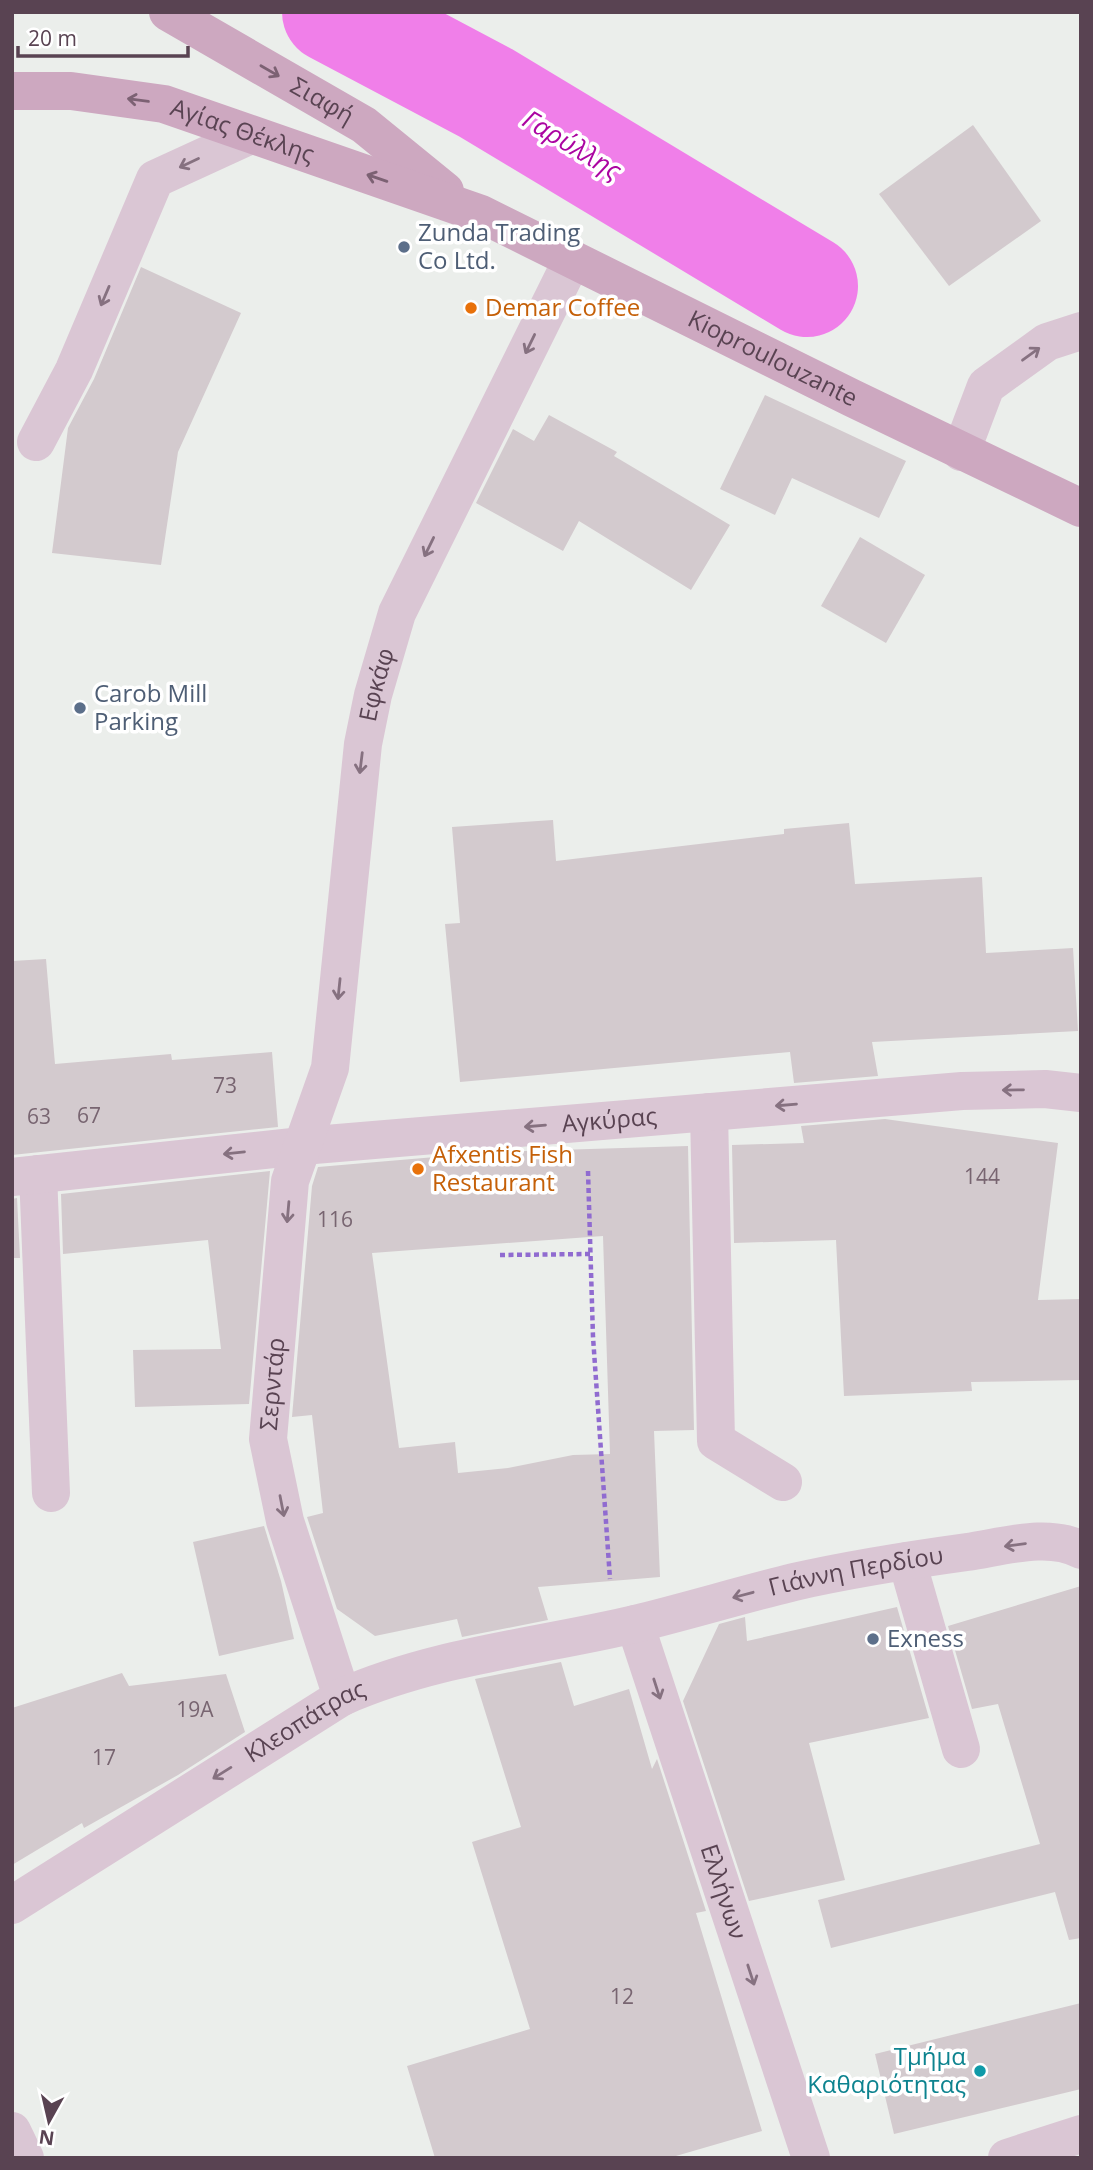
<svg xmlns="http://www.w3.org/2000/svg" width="1093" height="2170" font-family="'Open Sans',sans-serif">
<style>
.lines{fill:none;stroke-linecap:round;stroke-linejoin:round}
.river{stroke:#f07fe9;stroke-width:102}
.building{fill:#d3cace;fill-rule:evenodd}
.path{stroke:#906bd0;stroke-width:4.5;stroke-dasharray:5 3.5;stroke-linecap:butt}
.minor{stroke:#dac6d4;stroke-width:38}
.major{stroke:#cda8c0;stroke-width:38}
.oneway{stroke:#7c6173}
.oneway2{stroke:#867180}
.service-dot{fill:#5c6f8a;stroke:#fff;stroke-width:2.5}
.food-dot{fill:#e8710a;stroke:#fff;stroke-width:2.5}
.culture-dot{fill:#0f9aa8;stroke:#fff;stroke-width:2.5}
.labels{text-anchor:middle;stroke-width:7;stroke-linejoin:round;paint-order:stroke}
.number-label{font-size:21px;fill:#786571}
.street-label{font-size:24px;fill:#594352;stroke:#fff}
.service-label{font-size:24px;fill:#4e5e75;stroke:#fff;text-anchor:start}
.food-label{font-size:24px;fill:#c56008;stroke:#fff;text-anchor:start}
.culture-label{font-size:24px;fill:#0d838f;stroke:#fff;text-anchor:end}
.water-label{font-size:26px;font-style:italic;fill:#ab04a1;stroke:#fff}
</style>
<rect width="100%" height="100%" fill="#ebeeeb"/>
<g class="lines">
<path class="river" d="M 333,12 L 486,93 L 807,286"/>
</g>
<g class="building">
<path d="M 973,125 L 1041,221 L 949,286 L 879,194 Z"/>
<path d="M 141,267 L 241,313 L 178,452 L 161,565 L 52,553 L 68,428 L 94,379 Z"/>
<path d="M 765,395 L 906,461 L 879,518 L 792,478 L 775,515 L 720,489 Z"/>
<path d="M 549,415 L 617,452 L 614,456 L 730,525 L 691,590 L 579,521 L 563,551 L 476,503 L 513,429 L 534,441 Z"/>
<path d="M 860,537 L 925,575 L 886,643 L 821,606 Z"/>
<path d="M 553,820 L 556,861 L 784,834 L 784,829 L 849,823 L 855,884 L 982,877 L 986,953 L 1073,948 L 1078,1031 L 872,1042 L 878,1076 L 794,1083 L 790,1052 L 460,1082 L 445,924 L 460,923 L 452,827 Z"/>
<path d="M 46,959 L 55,1064 L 171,1054 L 172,1060 L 272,1052 L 278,1127 L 12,1155 L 12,961 Z"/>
<path d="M 885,1119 L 1058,1143 L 1038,1300 L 1081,1299 L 1081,1380 L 971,1382 L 972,1391 L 844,1396 L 836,1240 L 734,1243 L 732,1145 L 804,1143 L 801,1126 Z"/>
<path d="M 688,1146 L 694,1430 L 654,1431 L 660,1577 L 538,1587 L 548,1620 L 462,1637 L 457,1619 L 375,1636 L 337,1609 L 307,1517 L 323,1513 L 312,1415 L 292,1417 L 312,1186 L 318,1167 L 494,1152 ZM 603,1236 L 610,1454 L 573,1455 L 508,1468 L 458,1473 L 455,1442 L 399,1448 L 372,1253 Z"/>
<path d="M 270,1171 L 249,1404 L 135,1407 L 133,1350 L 221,1349 L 208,1240 L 63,1254 L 61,1194 Z"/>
<path d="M 17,1198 L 20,1258 L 12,1258 L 12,1199 Z"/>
<path d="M 264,1526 L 281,1581 L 294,1639 L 219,1656 L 193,1542 Z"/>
<path d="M 1081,1586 L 1081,1938 L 1069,1940 L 1055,1892 L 831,1948 L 818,1900 L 1040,1844 L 998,1704 L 972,1709 L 948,1626 Z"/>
<path d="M 897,1607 L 929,1718 L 809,1743 L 845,1880 L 749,1901 L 683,1701 L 719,1624 L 745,1617 L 747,1641 Z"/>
<path d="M 561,1662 L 574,1706 L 629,1689 L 652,1769 L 657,1759 L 706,1911 L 696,1913 L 762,2131 L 669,2158 L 435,2158 L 407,2066 L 530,2029 L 472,1842 L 521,1827 L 475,1679 Z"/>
<path d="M 122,1673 L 129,1686 L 226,1674 L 245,1732 L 178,1775 L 84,1828 L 82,1823 L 12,1865 L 12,1708 Z"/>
<path d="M 1081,2003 L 1081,2089 L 894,2134 L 875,2054 Z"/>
</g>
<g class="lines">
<g class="path">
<path d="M 588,1171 L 593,1337 L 610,1579"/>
<path d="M 500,1255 L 591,1254"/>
</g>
<g class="minor">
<path d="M 36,442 L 74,370 L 155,179 L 251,135"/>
<path d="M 961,452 L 986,386 L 1047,342 L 1081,331"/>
<path d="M 709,1112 L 716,1441 L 783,1482"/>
<path d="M 38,1174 L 51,1493"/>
<path id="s1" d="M 12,1177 L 302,1146 L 962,1091 L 1045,1089 L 1081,1093"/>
<path d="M 907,1561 L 961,1749"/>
<path id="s2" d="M 635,1624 L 811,2158"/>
<path id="s3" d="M 342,1697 L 285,1521 L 268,1439 L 290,1181 L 330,1068 L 363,744 L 373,695 L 397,613 L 572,260"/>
<path id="s4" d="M 12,1905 L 342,1697 C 435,1656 537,1647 635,1624 C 688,1611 741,1595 794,1582 C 851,1569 909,1560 967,1552 C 1002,1547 1049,1532 1081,1550"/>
<path d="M 12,2131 L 25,2158"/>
<path d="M 1007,2158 L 1081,2134"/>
</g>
<g class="major">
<path id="s5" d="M 168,12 L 364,125 L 445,191"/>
<path id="s6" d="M 12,91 L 71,91 L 164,104 L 481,214 L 852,398 L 1081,508"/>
</g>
</g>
<defs><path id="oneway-shaft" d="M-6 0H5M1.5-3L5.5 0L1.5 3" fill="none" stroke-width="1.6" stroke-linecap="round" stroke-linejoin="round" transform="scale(1.75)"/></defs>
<g class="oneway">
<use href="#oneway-shaft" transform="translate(270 71) rotate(30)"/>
<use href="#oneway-shaft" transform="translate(138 100) rotate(-172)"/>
<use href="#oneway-shaft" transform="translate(377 178) rotate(-161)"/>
</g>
<g class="oneway2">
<use href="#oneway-shaft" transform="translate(189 163) rotate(155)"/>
<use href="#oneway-shaft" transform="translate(105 296) rotate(113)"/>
<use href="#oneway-shaft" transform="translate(530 344) rotate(116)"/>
<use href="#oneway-shaft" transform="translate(1031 354) rotate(-36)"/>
<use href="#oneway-shaft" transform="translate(429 547) rotate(116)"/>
<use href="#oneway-shaft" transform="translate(361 763) rotate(97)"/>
<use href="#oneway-shaft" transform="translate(339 989) rotate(96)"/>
<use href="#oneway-shaft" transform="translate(1013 1090) rotate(179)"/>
<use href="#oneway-shaft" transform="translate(786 1105) rotate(175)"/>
<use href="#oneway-shaft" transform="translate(535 1126) rotate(175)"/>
<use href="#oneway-shaft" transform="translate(234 1153) rotate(174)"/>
<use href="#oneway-shaft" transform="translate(288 1212) rotate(95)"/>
<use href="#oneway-shaft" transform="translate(282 1506) rotate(79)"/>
<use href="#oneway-shaft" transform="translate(1015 1545) rotate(172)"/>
<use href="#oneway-shaft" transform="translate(743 1595) rotate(165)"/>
<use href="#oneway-shaft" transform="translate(657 1689) rotate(72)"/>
<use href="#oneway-shaft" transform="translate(222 1773) rotate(148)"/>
<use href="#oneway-shaft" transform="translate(751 1975) rotate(72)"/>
</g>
<g class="service-dot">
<circle cx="404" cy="247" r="7"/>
<circle cx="80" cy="708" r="7"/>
<circle cx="873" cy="1639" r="7"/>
</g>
<g class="food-dot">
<circle cx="471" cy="308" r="7"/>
<circle cx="418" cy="1169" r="7"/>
</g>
<circle class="culture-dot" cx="980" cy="2071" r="7"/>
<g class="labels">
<g class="number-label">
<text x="225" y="1093">73</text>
<text x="89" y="1123">67</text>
<text x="39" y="1124">63</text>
<text x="982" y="1184">144</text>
<text x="335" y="1227">116</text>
<text x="195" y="1717">19A</text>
<text x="104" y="1765">17</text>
<text x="622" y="2004">12</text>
</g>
<g class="street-label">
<text dy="8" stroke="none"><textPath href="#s5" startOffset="178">Σιαφή</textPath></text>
<text dy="8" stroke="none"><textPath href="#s6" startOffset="236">Αγίας Θέκλης</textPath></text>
<text dy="8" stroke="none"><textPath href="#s6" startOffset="814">Kioproulouzante</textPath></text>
<text dy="8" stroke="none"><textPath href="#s3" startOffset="1034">Εφκάφ</textPath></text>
<text dy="8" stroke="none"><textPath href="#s1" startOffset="600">Αγκύρας</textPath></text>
<text dy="8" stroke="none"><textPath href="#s3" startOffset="324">Σερντάρ</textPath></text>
<text dy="8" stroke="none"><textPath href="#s4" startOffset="920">Γιάννη Περδίου</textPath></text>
<text dy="8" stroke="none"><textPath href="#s4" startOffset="346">Κλεοπάτρας</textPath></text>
<text dy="8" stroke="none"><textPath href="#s2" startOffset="282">Ελλήνων</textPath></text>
</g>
<g class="service-label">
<text x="418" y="241">Zunda Trading<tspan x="418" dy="28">Co Ltd.</tspan></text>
<text x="94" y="702">Carob Mill<tspan x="94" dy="28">Parking</tspan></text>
<text x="887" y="1647">Exness</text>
</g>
<g class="food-label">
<text x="485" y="316">Demar Coffee</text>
<text x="432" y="1163">Afxentis Fish<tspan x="432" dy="28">Restaurant</tspan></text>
</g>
<g class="culture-label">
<text x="966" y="2065">Τμήμα<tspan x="966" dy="28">Καθαριότητας</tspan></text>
</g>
<g class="water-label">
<text transform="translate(572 145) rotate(31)" y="9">Γαρύλλης</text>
</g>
</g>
<rect width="1093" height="2170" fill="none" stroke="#594352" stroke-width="28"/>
<g transform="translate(49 2121) rotate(188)" stroke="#ffffff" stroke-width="5" paint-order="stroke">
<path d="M0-5L12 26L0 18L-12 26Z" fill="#594352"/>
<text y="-10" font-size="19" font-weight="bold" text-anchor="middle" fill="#594352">N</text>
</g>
<path d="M18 46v10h170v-10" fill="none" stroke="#594352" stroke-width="3.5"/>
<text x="28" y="46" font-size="21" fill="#594352" stroke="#ffffff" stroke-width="5" paint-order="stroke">20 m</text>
</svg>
